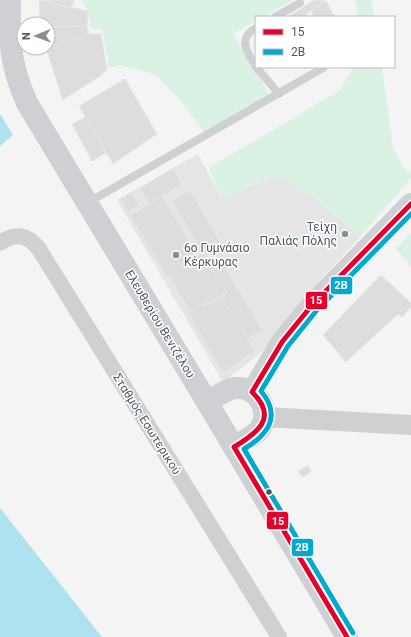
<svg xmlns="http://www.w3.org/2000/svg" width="411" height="637" font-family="Roboto,sans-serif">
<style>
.education{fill:#e6e5e6}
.green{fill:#d9f2e3}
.water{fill:#aee2f0}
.building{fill:#ddddde;stroke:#e5e6e7}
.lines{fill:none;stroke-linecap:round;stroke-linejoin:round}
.service{stroke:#ced0d2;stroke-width:8}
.minor{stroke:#ced0d2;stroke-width:16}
.tertiary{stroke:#ced0d2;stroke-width:20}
.secondary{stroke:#ced0d4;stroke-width:22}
.bus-1-casing{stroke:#fff;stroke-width:8}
.bus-2-casing{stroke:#fff;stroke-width:8}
.bus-1{stroke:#e4002b;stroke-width:5}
.bus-2{stroke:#00a9ce;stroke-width:5}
.poi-dot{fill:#868d94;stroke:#fff;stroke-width:1.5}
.bus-dot{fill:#4a5661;stroke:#fff;stroke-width:1.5}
.labels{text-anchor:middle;stroke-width:3;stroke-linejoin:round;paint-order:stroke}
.poi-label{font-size:12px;fill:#4a5661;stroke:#fff;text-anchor:end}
.street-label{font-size:12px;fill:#4a5661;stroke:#fff}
.line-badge{stroke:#fff;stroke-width:1.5}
.badge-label{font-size:11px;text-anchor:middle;font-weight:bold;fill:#fff}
</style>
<rect width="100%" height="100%" fill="#f4f4f4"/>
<path class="education" d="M 198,154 L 222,199 L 276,175 L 319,201 L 360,237 L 313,288 L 263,351 L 223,382 L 117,200 Z"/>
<g class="green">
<path d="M 81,0 L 293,0 L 263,17 L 256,17 L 256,21 L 233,34 L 269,94 L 204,132 L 180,100 L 156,75 L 120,65 L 109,68 L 102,29 L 91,29 L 88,11 Z"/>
<path d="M 355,0 L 372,0 L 374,17 L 357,17 Z"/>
<path d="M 354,67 L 382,67 L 393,148 L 404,168 L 411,173 L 411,178 L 360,237 L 319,201 L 276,175 L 222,199 L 209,168 L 340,90 Z"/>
<path d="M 411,233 L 411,267 L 396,249 Z"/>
</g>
<g class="water">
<path d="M 0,114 L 13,135 L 0,146 Z"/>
<path d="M 0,508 L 102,637 L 0,637 Z"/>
</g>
<g class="building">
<path d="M 39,0 L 88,11 L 87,26 L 48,27 L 48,24 L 40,24 Z"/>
<path d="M 41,0 L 74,0 L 71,8 Z"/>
<path d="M 314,0 L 326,1 L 306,14 L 307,17 L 292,17 L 291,15 Z"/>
<path d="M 326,1 L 335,17 L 314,17 L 311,11 Z"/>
<path d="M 87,26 L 89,34 L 48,48 L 48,27 Z"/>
<path d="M 89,34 L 101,34 L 107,70 L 103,72 L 103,74 L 63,100 L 46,48 Z"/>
<path d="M 125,79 L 157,134 L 113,164 L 79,106 Z"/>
<path d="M 86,117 L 106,153 L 92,161 L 72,124 Z"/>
<path d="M 174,168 L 182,185 L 149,204 L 140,188 Z"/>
<path d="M 190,190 L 220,242 L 203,253 L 172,201 Z"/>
<path d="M 131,193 L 139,205 L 128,212 L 120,199 Z"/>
<path d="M 162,196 L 198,256 L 203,253 L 227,293 L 190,312 L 170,276 L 167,277 L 130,215 Z"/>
<path d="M 219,257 L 263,331 L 247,339 L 222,297 L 227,293 L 209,263 Z"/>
<path d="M 381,275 L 411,303 L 411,307 L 402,317 L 398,314 L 346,362 L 323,335 Z"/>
<path d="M 222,297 L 255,352 L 223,372 L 188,313 Z"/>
<path d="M 308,466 L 311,472 L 302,477 L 298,471 Z"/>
</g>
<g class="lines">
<g class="service">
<path d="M 275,17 L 300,3"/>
<path d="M 256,28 C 237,38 247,53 256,66"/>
<path d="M 256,67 L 279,94"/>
<path d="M 87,203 L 323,68"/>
</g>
<path class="minor" d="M 0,243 C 16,232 28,235 39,249 L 279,637"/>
<path class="tertiary" d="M 264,417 L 411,425"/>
<g class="secondary">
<path d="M 10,0 C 9,41 10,65 27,103 L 207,402 L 347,637"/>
<path d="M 252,392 L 282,342 L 312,305 L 411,204"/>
<path d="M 207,402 C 216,397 226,389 235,388 C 257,386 272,410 260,429 C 254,436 242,442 234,447"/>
</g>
<g class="bus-1-casing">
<path id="bus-1" d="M 347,637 L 234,447 C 257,433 279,418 252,392 L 282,342 L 312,305 L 411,204"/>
</g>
<g class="bus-2-casing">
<path id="bus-2" d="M 353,633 L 244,449 C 268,435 282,416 261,391 L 288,346 L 317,310 L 411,214"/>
</g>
<use href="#bus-1" class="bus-1"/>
<use href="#bus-2" class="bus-2"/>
</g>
<g class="poi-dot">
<circle cx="345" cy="234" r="4"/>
<circle cx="176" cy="255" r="4"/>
</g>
<circle class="bus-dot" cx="269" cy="492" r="3.5"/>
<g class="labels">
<g class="poi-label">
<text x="337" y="231">Τείχη<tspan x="337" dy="14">Παλιάς Πόλης</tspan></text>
<text x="184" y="252" text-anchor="start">6ο Γυμνάσιο<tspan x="184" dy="14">Κέρκυρας</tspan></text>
</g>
<g class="street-label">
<text transform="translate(160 324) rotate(59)" y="4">Ελευθερίου Βενιζέλου</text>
<text transform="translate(147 424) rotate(58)" y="4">Σταθμός Εσωτερικού</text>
</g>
</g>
<g class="line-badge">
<rect x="330" y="276" width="23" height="19" rx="4" fill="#00a9ce"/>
<rect x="305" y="291" width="23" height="19" rx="4" fill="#e4002b"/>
<rect x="266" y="511" width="23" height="19" rx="4" fill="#e4002b"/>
<rect x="291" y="538" width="23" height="19" rx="4" fill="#00a9ce"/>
</g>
<g class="badge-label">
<text x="341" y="289">2B</text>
<text x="316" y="304">15</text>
<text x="278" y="525">15</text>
<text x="302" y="551">2B</text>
</g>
<rect x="255" y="16" width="140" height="52" fill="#ffffff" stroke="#b7bbc0"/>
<rect x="263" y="29" width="20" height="6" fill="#e4002b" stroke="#b7bbc0"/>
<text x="291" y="36" font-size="12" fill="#4a5661">15</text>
<rect x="263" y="49" width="20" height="6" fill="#00a9ce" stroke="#b7bbc0"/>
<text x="291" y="56" font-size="12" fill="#4a5661">2B</text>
<g transform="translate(36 36) rotate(269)"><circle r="19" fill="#ffffff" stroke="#b7bbc0"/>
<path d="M0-3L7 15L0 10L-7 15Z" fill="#868d94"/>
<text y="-6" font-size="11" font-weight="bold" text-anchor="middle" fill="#4a5661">N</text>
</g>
</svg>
